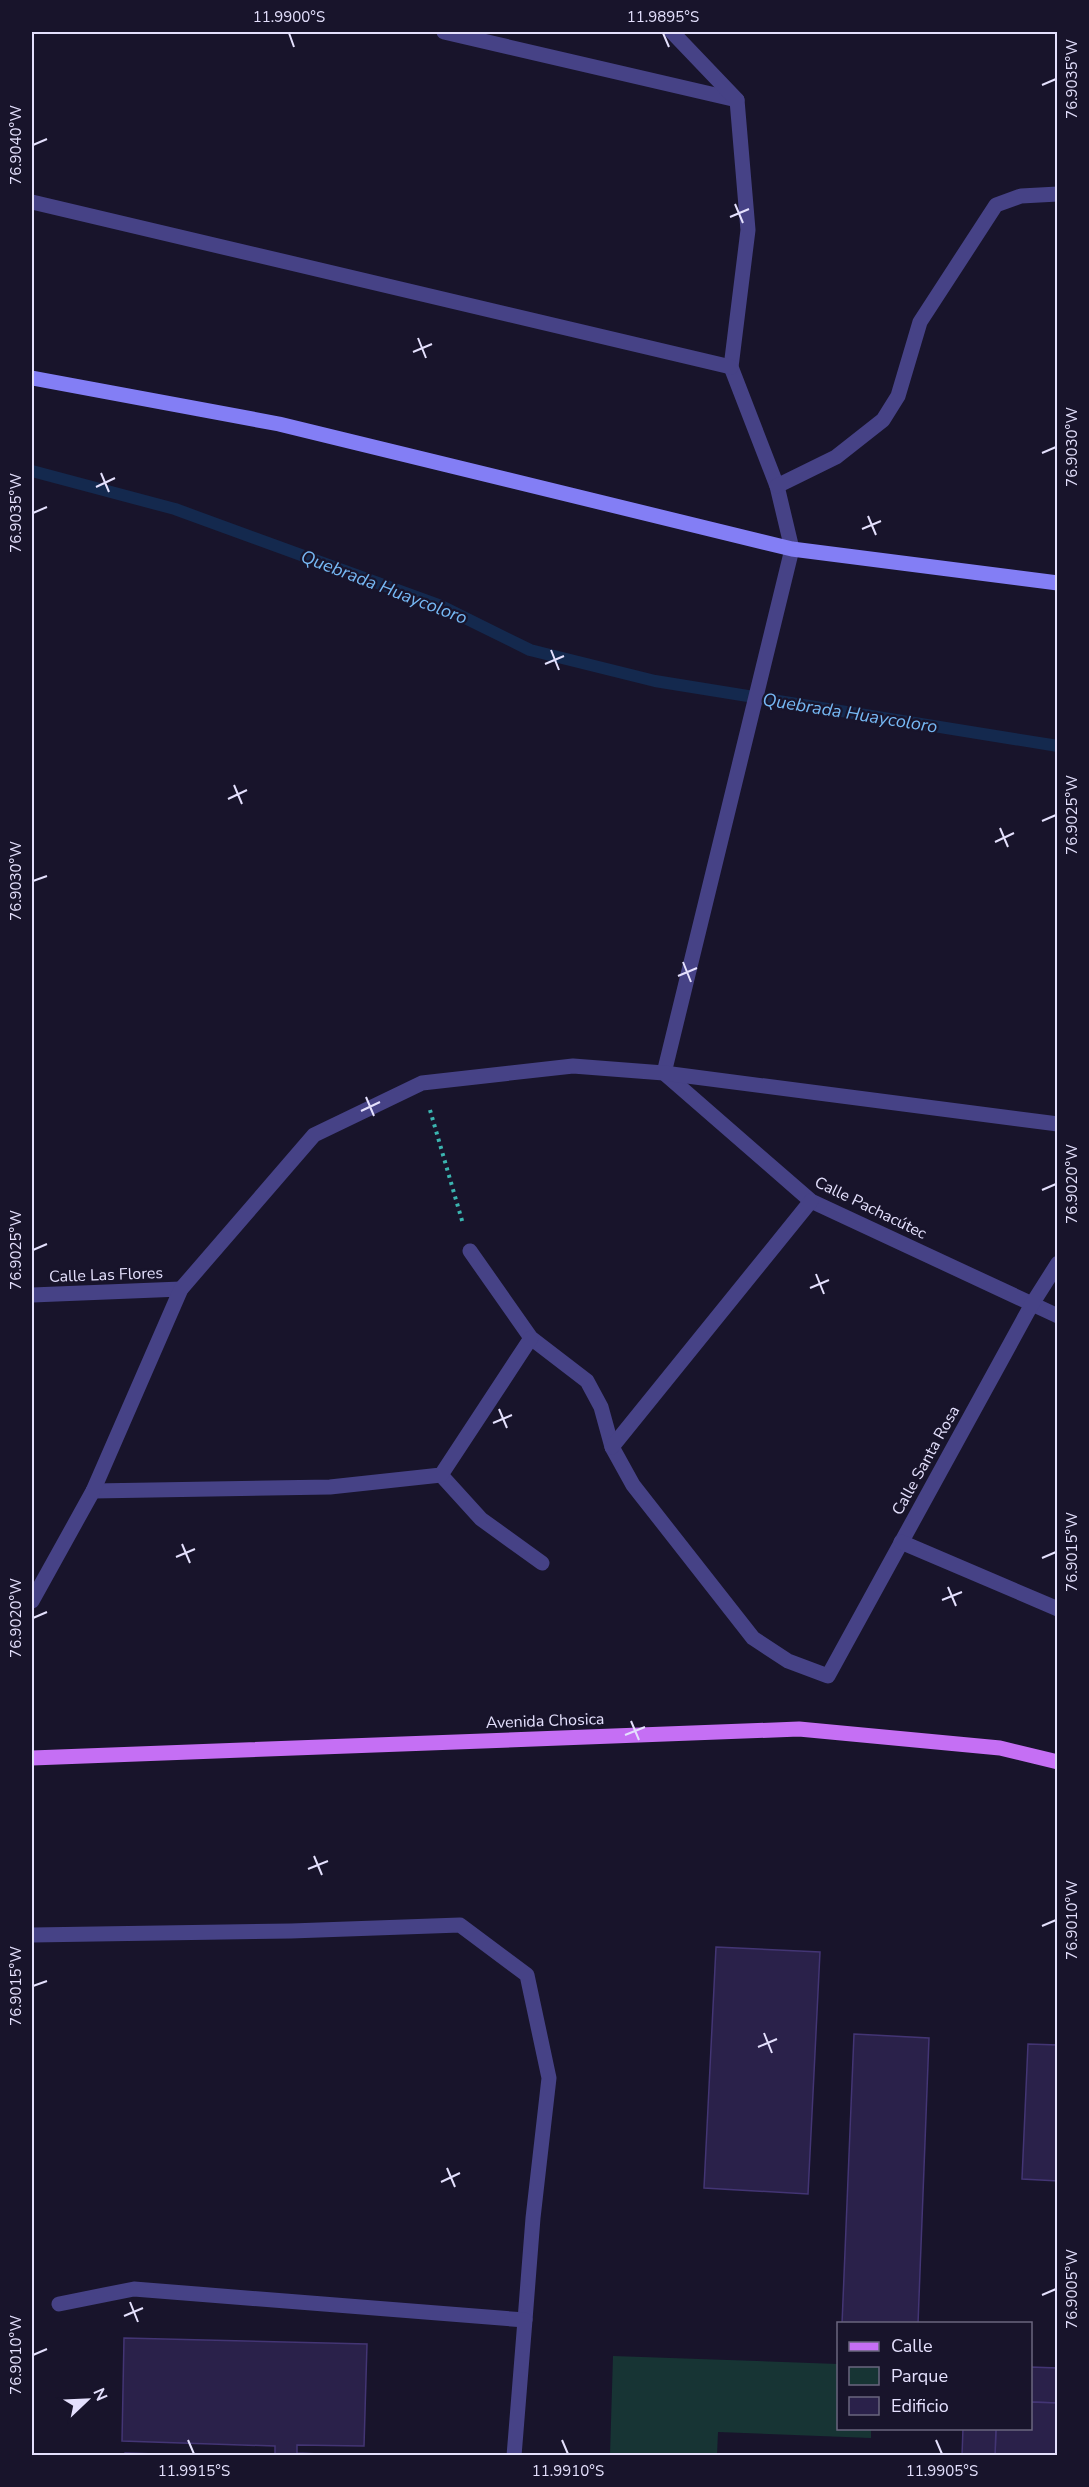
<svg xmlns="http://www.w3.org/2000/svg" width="1089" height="2487" font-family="'Nunito Sans',sans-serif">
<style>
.green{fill:#173434}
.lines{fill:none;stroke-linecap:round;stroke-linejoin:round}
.stream{stroke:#14294e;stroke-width:12}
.building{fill:#2a214a;stroke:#433574;stroke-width:1.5}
.path{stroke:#3bb5b0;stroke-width:4;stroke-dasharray:3 4.5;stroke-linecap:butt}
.service{stroke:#464286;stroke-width:15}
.minor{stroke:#464286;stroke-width:15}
.secondary{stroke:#837ef5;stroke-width:15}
.primary{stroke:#c56ff4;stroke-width:15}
.ticks{fill:none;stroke:#e4e0fd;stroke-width:2}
.labels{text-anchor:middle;stroke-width:4.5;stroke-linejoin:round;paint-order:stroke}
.street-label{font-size:16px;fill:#e4e0fd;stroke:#18142b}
.water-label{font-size:18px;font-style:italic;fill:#76b8f4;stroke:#18142b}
.neatline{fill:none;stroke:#e4e0fd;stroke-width:2}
.ticks-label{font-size:15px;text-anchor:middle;fill:#e4e0fd}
</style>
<rect width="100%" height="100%" fill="#18142b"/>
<path class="green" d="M 613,2356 L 838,2364 L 838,2428 L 871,2429 L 871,2438 L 718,2432 L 717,2455 L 610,2455 Z"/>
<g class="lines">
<path class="stream" d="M 32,471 L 175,509 L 441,606 L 530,650 L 655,681 L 1058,746"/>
</g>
<g class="building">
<path d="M 716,1947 L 820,1952 L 808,2194 L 704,2188 Z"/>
<path d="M 854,2034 L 929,2038 L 918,2324 L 842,2324 Z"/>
<path d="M 1028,2044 L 1058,2045 L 1058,2181 L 1022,2179 Z"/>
<path d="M 124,2338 L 367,2344 L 364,2446 L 297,2445 L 297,2453 L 366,2456 L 275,2456 L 275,2446 L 122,2441 Z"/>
<path d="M 1030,2367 L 1058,2368 L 1058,2403 L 1030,2402 Z"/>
<path d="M 1030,2402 L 1058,2403 L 1058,2456 L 995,2456 L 996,2428 L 1030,2428 Z"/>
<path d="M 963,2428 L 996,2428 L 995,2456 L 962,2456 Z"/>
<path d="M 125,2453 L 221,2456 L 124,2456 Z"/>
</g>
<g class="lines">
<path class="path" d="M 430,1110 L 463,1224"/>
<g class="service">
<path d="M 32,1935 L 291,1931 L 460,1925 L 527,1975 L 549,2078 L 533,2218 L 525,2320"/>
<path d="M 59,2304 L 134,2289 L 525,2320 L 514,2456"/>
</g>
<g class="minor">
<path d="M 444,32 L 737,100"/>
<path d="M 672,32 L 737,100 L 748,230 L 731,367 L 777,486 L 792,549 L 664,1073 L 811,1201 L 1058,1316"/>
<path d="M 32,202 L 731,367"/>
<path d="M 777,486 L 836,457 L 883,420 L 898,396 L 920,322 L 996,205 L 1021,196 L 1058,194"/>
<path d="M 470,1251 L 531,1338 L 587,1381 L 601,1407 L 612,1447 L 633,1485 L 753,1638 L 788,1661 L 828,1676 L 1032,1304 L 1058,1263"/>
<path d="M 32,1295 L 181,1289"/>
<path d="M 612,1447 L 811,1201"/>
<path d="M 441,1475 L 481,1519 L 542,1563"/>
<path d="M 93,1491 L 330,1487 L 441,1475 L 531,1338"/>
<path d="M 901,1542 L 1058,1609"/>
<path d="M 32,1601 L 93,1491 L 181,1289 L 314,1135 L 422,1083 L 573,1066 L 664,1073 L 1058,1124"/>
</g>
<path class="secondary" d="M 32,378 L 279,424 L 792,549 L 1058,583"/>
<path class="primary" d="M 32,1758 L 799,1729 L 1000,1748 L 1058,1762"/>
</g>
<path class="ticks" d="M 289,33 L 294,47M 663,33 L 669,47M 1042,85 L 1056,79M 33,145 L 47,139M 735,204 L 743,223M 730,217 L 749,209M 418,338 L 426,358M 413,352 L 432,344M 1042,453 L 1056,447M 101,473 L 109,492M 96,487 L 115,478M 33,513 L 47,507M 868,516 L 876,535M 862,529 L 881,521M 551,650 L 559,670M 545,664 L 564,656M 234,785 L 242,804M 228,799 L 247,790M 1042,821 L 1056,815M 1000,828 L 1008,847M 995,842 L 1014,833M 33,881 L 47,876M 683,962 L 691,982M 678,976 L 697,968M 366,1097 L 374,1116M 361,1111 L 380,1102M 1042,1190 L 1056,1184M 33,1250 L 47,1244M 816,1274 L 824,1294M 810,1288 L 829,1280M 499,1409 L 507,1428M 493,1423 L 512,1415M 182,1544 L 190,1563M 176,1557 L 195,1549M 1042,1558 L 1056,1552M 948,1587 L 956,1606M 942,1600 L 962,1592M 33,1618 L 47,1612M 631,1721 L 639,1740M 625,1735 L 645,1727M 314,1856 L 322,1875M 308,1869 L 328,1861M 1042,1926 L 1056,1920M 33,1986 L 47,1981M 764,2033 L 772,2053M 758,2047 L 777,2039M 447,2168 L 455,2187M 441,2182 L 460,2173M 1042,2295 L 1056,2289M 130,2302 L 138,2322M 124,2316 L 143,2308M 33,2355 L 47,2349M 188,2440 L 194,2454M 562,2440 L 568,2454M 936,2440 L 942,2454"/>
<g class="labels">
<g class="street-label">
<text transform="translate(871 1207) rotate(26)" y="6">Calle Pachacútec</text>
<text transform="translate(106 1274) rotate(-2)" y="6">Calle Las Flores</text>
<text transform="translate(925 1460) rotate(-61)" y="6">Calle Santa Rosa</text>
<text transform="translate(545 1720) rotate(-2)" y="6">Avenida Chosica</text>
</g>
<g class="water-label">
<text transform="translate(384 587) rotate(21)" y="6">Quebrada Huaycoloro</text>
<text transform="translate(850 713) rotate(9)" y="6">Quebrada Huaycoloro</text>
</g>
</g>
<rect width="1089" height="2487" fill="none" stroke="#18142b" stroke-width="66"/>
<rect x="837" y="2322" width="195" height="108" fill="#18142b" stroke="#6a667f" stroke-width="1.5"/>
<rect x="849" y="2342" width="30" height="9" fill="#c56ff4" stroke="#6a667f" stroke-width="1.5"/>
<text x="891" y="2352" font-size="18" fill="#e4e0fd">Calle</text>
<rect x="849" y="2367" width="30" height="18" fill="#173434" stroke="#6a667f" stroke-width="1.5"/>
<text x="891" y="2382" font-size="18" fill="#e4e0fd">Parque</text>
<rect x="849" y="2397" width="30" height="18" fill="#2a214a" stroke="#6a667f" stroke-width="1.5"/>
<text x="891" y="2412" font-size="18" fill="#e4e0fd">Edificio</text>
<g transform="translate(87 2400) rotate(67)" stroke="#18142b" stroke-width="4.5" paint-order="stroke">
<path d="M0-4.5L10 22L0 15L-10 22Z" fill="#e4e0fd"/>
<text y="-9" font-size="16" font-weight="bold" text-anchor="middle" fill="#e4e0fd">N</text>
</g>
<rect x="33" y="33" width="1023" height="2421" class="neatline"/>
<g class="ticks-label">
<text x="289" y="22">11.9900°S</text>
<text x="663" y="22">11.9895°S</text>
<text transform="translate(1072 79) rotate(-90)" y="5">76.9035°W</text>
<text transform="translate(16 145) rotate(-90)" y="5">76.9040°W</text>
<text transform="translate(1072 447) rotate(-90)" y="5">76.9030°W</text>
<text transform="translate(16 513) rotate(-90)" y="5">76.9035°W</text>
<text transform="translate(1072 815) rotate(-90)" y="5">76.9025°W</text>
<text transform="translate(16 881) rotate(-90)" y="5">76.9030°W</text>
<text transform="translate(1072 1184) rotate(-90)" y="5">76.9020°W</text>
<text transform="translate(16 1250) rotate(-90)" y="5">76.9025°W</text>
<text transform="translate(1072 1552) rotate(-90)" y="5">76.9015°W</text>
<text transform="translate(16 1618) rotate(-90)" y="5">76.9020°W</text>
<text transform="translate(1072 1920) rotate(-90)" y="5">76.9010°W</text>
<text transform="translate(16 1986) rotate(-90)" y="5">76.9015°W</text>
<text transform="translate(1072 2289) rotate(-90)" y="5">76.9005°W</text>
<text transform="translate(16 2355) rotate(-90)" y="5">76.9010°W</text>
<text x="194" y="2476">11.9915°S</text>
<text x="568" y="2476">11.9910°S</text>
<text x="942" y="2476">11.9905°S</text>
</g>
</svg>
